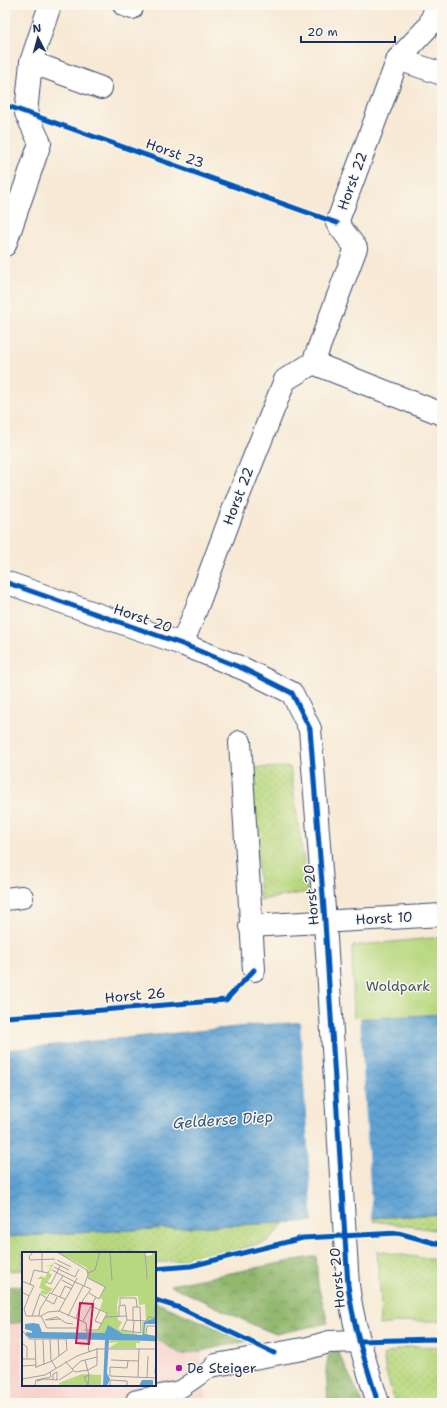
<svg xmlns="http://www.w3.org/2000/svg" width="447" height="1408" font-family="'Shantell Sans',sans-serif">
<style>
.built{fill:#f7d0ca}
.grass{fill:url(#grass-dots);stroke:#6a846e}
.forest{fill:url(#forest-crowns);stroke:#567466}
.park{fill:#b8d87f;stroke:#6a846e}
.water{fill:url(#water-waves);stroke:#3d6898}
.pier{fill:#f7e9d5}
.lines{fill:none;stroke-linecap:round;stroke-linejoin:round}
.lane-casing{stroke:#3c4b70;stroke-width:19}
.street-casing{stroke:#3c4b70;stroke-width:24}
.secondary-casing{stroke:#3c4b70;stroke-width:24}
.lane{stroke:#fff;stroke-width:17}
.street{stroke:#fff;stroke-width:22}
.secondary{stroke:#fff;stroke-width:22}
.cycleway-casing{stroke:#fbf7ec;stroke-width:8}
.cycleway{stroke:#0057b8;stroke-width:5}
.poi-dot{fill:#b5179e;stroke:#fbf7ec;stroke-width:1.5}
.labels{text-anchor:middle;stroke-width:3;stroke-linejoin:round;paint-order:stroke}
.street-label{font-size:14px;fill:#1b2f5e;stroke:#fbf7ec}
.park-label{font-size:14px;fill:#425966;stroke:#fbf7ec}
.poi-label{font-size:14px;fill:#1b2f5e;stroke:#fbf7ec;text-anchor:start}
.water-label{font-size:15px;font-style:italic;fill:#335787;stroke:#fbf7ec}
.inset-road{fill:none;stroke:#9f9fa5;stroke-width:1}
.view{fill:#c2185b;fill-opacity:0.15;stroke:#c2185b;stroke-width:2}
.inset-edge{fill:none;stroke:#1b2f5e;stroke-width:2}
</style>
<defs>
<pattern id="grass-dots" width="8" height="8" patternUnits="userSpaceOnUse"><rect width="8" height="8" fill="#b8d87f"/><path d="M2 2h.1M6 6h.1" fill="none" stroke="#9eba70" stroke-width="1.8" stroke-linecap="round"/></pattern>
<pattern id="forest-crowns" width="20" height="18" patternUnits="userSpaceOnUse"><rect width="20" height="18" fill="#92b86e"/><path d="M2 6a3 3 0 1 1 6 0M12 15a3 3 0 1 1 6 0" fill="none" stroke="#76965e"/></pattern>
<pattern id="water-waves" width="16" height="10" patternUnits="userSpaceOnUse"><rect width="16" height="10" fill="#5fa1d2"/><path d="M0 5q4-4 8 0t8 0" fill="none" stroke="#4e84ae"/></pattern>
</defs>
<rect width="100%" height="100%" fill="#fbf7ec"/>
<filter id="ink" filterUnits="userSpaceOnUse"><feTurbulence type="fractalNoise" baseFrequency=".025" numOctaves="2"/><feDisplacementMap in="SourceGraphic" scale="8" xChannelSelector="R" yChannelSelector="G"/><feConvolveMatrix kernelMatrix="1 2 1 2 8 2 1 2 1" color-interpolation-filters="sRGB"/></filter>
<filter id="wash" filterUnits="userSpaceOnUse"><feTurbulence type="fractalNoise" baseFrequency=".012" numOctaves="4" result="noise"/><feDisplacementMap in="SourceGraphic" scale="16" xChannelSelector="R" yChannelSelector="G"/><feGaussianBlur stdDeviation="0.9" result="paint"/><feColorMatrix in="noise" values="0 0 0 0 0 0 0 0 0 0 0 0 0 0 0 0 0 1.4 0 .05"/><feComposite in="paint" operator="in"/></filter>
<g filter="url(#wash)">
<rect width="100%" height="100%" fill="#f7e9d5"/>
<path class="built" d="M 23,1305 L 23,1385 L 155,1385 L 155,1330 L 201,1351 L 207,1403 L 5,1403 L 5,1307 Z"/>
<g class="grass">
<path d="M 290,767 L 308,892 L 260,900 L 251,768 Z"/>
<path d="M 442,1214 L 442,1231 L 374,1221 L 374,1218 Z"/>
<path d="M 284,1223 L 268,1241 L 210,1258 L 155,1263 L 155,1253 L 23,1253 L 23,1270 L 5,1271 L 5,1237 L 124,1230 Z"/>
<path d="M 377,1251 L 442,1261 L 442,1321 L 415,1321 L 379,1325 L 381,1302 Z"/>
<path d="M 409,1346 L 442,1347 L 442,1403 L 395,1403 L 386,1372 L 383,1355 Z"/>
</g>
<g class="forest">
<path d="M 316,1256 L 318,1285 L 328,1323 L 276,1334 L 256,1326 L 170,1285 Z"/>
<path d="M 23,1286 L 23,1322 L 5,1324 L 5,1287 Z"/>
<path d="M 155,1302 L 247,1341 L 182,1355 L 155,1338 Z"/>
<path d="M 335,1346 L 363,1403 L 328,1403 L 326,1370 L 328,1357 Z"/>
</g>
<path class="park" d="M 442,937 L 442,1205 L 359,1208 L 352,946 Z"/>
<path class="water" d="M 442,1014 L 442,1214 C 296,1223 151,1228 5,1237 L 5,1050 L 258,1025 Z"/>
<path class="pier" d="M 360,1017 L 372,1220 L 313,1223 L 300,1021 Z"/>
</g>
<g filter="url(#ink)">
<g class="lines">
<g class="lane-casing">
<path id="lane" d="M 135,1399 L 181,1389 L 216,1365"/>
</g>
<g class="street-casing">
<g id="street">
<path d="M 124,5 L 132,8"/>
<path d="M 398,59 L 442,74"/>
<path d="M 31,62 L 101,88"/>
<path d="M 5,245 L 40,143 L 26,113 L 31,62 L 50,5"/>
<path d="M 313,363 L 442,414"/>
<path d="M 182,644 L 197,607 L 235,505 L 285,380 L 313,363 L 356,248 L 337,223 L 398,59 L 429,26 L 437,5"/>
<path d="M 240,742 L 254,970"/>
<path d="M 5,899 L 22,897"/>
<path d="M 250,926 L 442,915"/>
<path d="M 216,1365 L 308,1348 L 329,1342 L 359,1341"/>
</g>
</g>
<g class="secondary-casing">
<path id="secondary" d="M 5,582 L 182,644 L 244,669 L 292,693 L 310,729 L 325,922 L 348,1285 C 353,1326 366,1364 378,1403"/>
</g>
<use href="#lane" class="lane"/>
<use href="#street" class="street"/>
<use href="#secondary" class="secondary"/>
<g class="cycleway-casing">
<g id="cycleway">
<path d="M 5,105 L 337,223"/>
<path d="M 5,582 L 182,644 L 244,669 L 292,693 L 310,729 L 325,922 L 348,1285 C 353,1326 366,1364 378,1403"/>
<path d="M 5,1017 L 66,1013 L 226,1000 L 254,970"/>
<path d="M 155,1269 L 191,1266 L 303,1238 L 398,1233 L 442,1245"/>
<path d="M 155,1300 L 180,1308 L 274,1353"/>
<path d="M 359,1341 L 434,1339 L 442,1341"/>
</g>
</g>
<use href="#cycleway" class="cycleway"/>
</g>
</g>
<circle class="poi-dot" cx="179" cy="1368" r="4"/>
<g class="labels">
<g class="street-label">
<text transform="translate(175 153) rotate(20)" y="5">Horst 23</text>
<text transform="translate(352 181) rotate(-70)" y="5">Horst 22</text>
<text transform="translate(238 496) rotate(-69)" y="5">Horst 22</text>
<text transform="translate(143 618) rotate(19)" y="5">Horst 20</text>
<text transform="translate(311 895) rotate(-95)" y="5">Horst 20</text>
<text transform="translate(384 918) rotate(-3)" y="5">Horst 10</text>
<text transform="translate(135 995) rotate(-5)" y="5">Horst 26</text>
<text transform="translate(337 1278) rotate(-95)" y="5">Horst 20</text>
</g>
<g class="park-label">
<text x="398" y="991">Woldpark</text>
</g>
<g class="poi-label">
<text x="187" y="1373">De Steiger</text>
</g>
<g class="water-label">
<text transform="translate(223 1120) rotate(-4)" y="5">Gelderse Diep</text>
</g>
</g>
<g transform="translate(22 1252)">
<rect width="134" height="134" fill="#f7e9d5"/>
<path d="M 88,0 L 123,0 L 124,24 L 124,4 L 131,3 L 134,44 L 131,28 L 90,30 ZM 34,7 L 27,21 L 30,23 L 23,33 L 31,37 L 24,43 L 18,41 L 20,38 L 25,40 L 20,37 L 26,24 L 20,37 L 17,36 L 20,27 L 15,27 L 19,24 L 23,26 L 29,14 L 23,13 L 30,13 ZM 89,87 L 118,89 L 118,91 L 114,91 L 114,96 L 87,96 L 96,90 L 87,91 Z" fill="#b8d87f"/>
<path d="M 35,0 L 89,0 L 91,28 L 131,27 L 130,0 L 134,0 L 134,69 L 124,71 L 123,82 L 134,84 L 134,90 L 116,88 L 116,83 L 120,83 L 120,70 L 124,70 L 123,52 L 117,53 L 116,44 L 97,45 L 95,53 L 96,68 L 100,70 L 96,77 L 115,82 L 115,88 L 88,87 L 86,93 L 84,93 L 83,87 L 65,86 L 65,79 L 76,79 L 85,61 L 78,57 L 81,48 L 78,46 L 83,35 L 66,26 L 65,16 ZM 60,122 L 79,123 L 79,134 L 38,134 L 37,131 Z" fill="#b8d87f"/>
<path d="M 132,45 L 134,72 L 123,72 L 122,82 L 134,84 L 134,89 L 87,88 L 85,121 L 88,127 L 85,134 L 81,134 L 83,88 L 8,86 L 4,83 L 4,80 L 10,81 L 10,79 L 3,77 L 3,72 L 11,71 L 17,72 L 20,80 L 83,81 L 86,73 L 101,82 L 121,83 L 122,70 L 133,66 ZM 106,128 L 131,128 L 131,134 L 117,134 L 120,128 Z" fill="#5fa1d2"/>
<path class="inset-road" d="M 11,0 L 7,5 L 8,8 L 33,7M 20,0 L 20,20M 35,0 L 65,18 L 66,23 L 62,34M 88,0 L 90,29M 123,0 L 125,27M 35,8 L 49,15M 33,11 L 47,18M 32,15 L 53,25 L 57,17M 30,18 L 53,30 L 37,59M 66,21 L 73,18 L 78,0M 66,26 L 83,35 L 77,47 L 67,41M 40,28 L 51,34M 0,29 L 12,34 L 7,44M 24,30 L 29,32 L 38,14M 8,32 L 12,18 L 26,21M 0,40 L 7,44 L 2,57 L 4,64 L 19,64 L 26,60 L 37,59 L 64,71 L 67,100M 29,42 L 41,24M 38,45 L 43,34 L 50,37M 24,48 L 32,52 L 35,45M 98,53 L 98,46 L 114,46 L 115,55M 69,54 L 85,61 L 83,65M 78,58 L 73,69 L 80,72M 10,64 L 18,42 L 25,46M 17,64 L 18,57 L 28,41 L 43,47M 19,64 L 25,76 L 56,76M 46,64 L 61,34M 97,64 L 97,54 L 103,53 L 105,68 L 124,69 L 127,65 L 134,66M 54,66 L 61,48 L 69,37 L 53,30 L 55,26M 23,68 L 35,65 L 44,71 L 51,72M 25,68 L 38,67M 105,68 L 100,78 L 119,81 L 118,55 L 111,55 L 111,69M 61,69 L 74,45M 0,78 L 7,87 L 44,87 L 45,98 L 30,109 L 14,115M 62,78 L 76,78 L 83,65 L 104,64M 111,81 L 112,69M 124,82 L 125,74 L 134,74M 28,86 L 29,108 L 34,116M 36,86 L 37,104M 13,87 L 14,116M 21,87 L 22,113M 0,91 L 5,95 L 5,106M 0,107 L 13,107M 63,108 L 67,123 L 66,133 L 62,125 L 67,123M 89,108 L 116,109M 43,109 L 53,120 L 66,118 L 75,113 L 75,96M 106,109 L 105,116 L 88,115 L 88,124 L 134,126M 0,114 L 14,113M 50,117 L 59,109 L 75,105M 133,121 L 134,107M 116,125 L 117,96M 125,126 L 126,104M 0,127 L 23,123 L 55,104 L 75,97 L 134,97M 31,128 L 31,122 L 35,120 L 35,128M 37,128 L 51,119M 15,129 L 22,127 L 36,128M 13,134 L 14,128 L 29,125 L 28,120M 88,134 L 88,128 L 105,129 L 105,134"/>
<path class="view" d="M 58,51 L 71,52 L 67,92 L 54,91 Z"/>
<rect width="134" height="134" class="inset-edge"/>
</g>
<rect width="447" height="1408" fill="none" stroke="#fbf7ec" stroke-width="20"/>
<g transform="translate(38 38) rotate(354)" stroke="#fbf7ec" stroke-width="3" paint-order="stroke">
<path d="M0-3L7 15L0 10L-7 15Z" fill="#1b2f5e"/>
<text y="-6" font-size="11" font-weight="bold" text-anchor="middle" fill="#1b2f5e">N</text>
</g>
<path d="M301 36v6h94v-6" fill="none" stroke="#1b2f5e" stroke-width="2"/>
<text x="307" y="36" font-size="12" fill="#1b2f5e" stroke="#fbf7ec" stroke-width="3" paint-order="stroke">20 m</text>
</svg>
